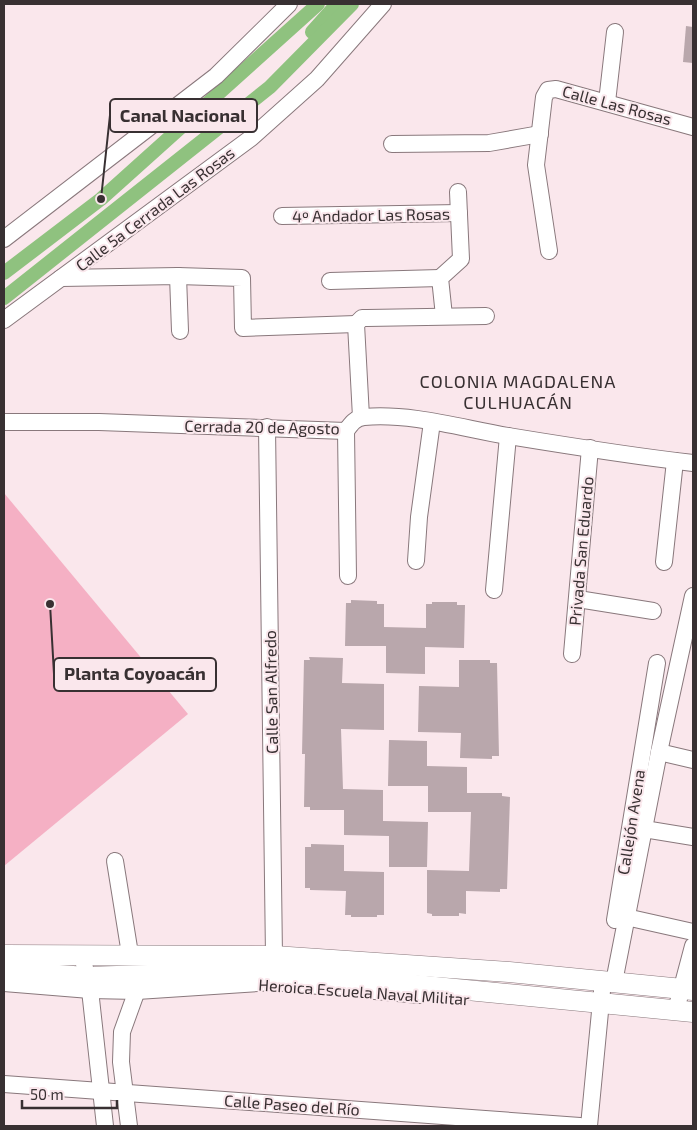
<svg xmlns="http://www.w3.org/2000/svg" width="697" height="1130" font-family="'Exo 2',sans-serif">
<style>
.green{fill:#f5b0c4}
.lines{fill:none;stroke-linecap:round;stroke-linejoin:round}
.canal{stroke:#8fc27f;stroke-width:14}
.building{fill:#b9a7ac}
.minor-casing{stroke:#89787c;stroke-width:18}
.major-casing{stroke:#89787c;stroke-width:21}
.minor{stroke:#fff;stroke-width:16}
.major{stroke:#fff;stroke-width:20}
.labels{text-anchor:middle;stroke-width:4;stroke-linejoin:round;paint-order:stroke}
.street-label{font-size:16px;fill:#383032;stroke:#fae7ec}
.neighbourhood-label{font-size:18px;letter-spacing:1px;fill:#383032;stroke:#fae7ec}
.leader{fill:none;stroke:#383032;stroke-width:2}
.callout-dot{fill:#383032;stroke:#fae7ec;stroke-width:2}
.callout{fill:#fae7ec;stroke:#383032;stroke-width:2}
.callout-label{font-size:18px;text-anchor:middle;font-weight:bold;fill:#383032}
</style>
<rect width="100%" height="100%" fill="#fae7ec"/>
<path class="green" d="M 4,493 L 188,714 L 4,866 Z"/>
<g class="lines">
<g class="canal">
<path d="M 312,32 L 337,4"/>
<path d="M 4,273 L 101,199 L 318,4"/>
<path d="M 4,298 L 270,87 L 352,4"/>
</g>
</g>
<g class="building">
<path d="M 686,26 L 693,27 L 693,63 L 683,62 Z"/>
<path d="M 351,600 L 377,601 L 377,604 L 384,604 L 384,627 L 426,628 L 426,604 L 432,604 L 432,602 L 457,602 L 457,605 L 465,605 L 464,648 L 425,647 L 425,674 L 386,673 L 386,646 L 345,646 L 346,603 L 351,603 Z"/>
<path d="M 309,657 L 343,658 L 342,683 L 384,684 L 384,730 L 341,729 L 343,789 L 383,790 L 383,821 L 428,822 L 427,867 L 389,867 L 389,836 L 344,835 L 344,810 L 310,810 L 310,807 L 304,807 L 305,754 L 302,754 L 304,660 L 310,660 Z"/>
<path d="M 459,660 L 490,660 L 490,663 L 497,663 L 499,756 L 492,756 L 492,759 L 460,758 L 461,733 L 418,732 L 419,686 L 459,687 Z"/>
<path d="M 389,740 L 427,741 L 427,766 L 467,767 L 467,793 L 502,793 L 502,796 L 510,797 L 507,889 L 500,889 L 500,892 L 466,891 L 466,914 L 459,913 L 459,916 L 432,916 L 432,914 L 427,913 L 427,870 L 469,871 L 471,812 L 428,812 L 428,786 L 388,786 Z"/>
<path d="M 311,844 L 344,845 L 344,871 L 384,872 L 384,915 L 377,915 L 377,917 L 351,917 L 351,915 L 345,915 L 346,891 L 310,890 L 310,888 L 305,888 L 305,847 L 311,847 Z"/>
</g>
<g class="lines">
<g class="minor-casing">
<g id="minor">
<path d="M 607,102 L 615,32"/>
<path d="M 392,144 L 489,143 L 540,134"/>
<path d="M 282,216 L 459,213"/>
<path d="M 4,239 L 216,76 L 289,4"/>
<path d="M 549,251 L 536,165 L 544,97 L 548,90 L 556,89 L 693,127"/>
<path d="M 178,276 L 242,278 L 243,328 L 356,324"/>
<path d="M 61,278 L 178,276 L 180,331"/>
<path d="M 330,281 L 440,278"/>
<path d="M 444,316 L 440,278 L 461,259 L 458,192"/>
<path d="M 4,320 L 251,138 L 317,79 L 383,4"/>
<path d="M 361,417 L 356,324 L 362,318 L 367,318 L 486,316"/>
<path d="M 4,422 L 99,422 L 346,431 C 351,424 355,418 364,417 C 412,413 461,428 508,436 C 569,446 631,456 693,463"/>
<path d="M 267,427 L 274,956"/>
<path d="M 346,431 L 348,576"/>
<path d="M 416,561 L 419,517 L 432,422"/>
<path d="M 664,562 L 675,461"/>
<path d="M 494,590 L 508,436"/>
<path d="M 578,599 L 653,611"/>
<path d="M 572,654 L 590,448"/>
<path d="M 659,752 L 693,760"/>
<path d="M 644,829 L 693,837"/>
<path d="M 115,861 L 130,954"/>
<path d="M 626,917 L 693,932"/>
<path d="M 615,920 L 657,663"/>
<path d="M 82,955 L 90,990 L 105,1126"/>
<path d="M 614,982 L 659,752 L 693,596"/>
<path d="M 4,983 L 90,990 L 137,991 L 274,982 L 420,995"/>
<path d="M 676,1010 L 693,946"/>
<path d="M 4,1084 L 580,1126"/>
<path d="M 129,1126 L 121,1062 L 122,1032 L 140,982"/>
<path d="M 589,1126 L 602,991"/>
</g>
</g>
<g class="major-casing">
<g id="major">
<path d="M 4,955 L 274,956 L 509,972 L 693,990"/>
<path d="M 4,971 L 86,977 L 272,971 L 693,1012"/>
</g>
</g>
<use href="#minor" class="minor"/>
<use href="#major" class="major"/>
</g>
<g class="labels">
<g class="street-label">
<text transform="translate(617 105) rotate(15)" y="6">Calle Las Rosas</text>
<text transform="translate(155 209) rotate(-37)" y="6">Calle 5a Cerrada Las Rosas</text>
<text transform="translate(371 215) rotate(-1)" y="6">4º Andador Las Rosas</text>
<text transform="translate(262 427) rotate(1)" y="6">Cerrada 20 de Agosto</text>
<text transform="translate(581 551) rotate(-85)" y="6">Privada San Eduardo</text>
<text transform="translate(271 692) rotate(-91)" y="6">Calle San Alfredo</text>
<text transform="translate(631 822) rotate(-81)" y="6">Callejón Avena</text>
<text transform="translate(364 992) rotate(4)" y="6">Heroica Escuela Naval Militar</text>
<text transform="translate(292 1105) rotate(4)" y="6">Calle Paseo del Río</text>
</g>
<g class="neighbourhood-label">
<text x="518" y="388">COLONIA MAGDALENA<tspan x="518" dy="21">CULHUACÁN</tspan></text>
</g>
</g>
<path class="leader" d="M101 199L110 115M50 604L54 674"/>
<g class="callout-dot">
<circle cx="101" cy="199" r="5"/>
<circle cx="50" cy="604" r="5"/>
</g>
<g class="callout">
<rect x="110" y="99" width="147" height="33" rx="5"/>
<rect x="54" y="658" width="162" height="33" rx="5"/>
</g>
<g class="callout-label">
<text x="183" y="122">Canal Nacional</text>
<text x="135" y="680">Planta Coyoacán</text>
</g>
<rect width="697" height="1130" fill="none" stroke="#383032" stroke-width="10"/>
<path d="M22 1100v8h95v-8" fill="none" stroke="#383032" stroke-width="2.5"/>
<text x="30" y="1100" font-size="15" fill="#383032" stroke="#fae7ec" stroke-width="4" paint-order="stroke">50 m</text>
</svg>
